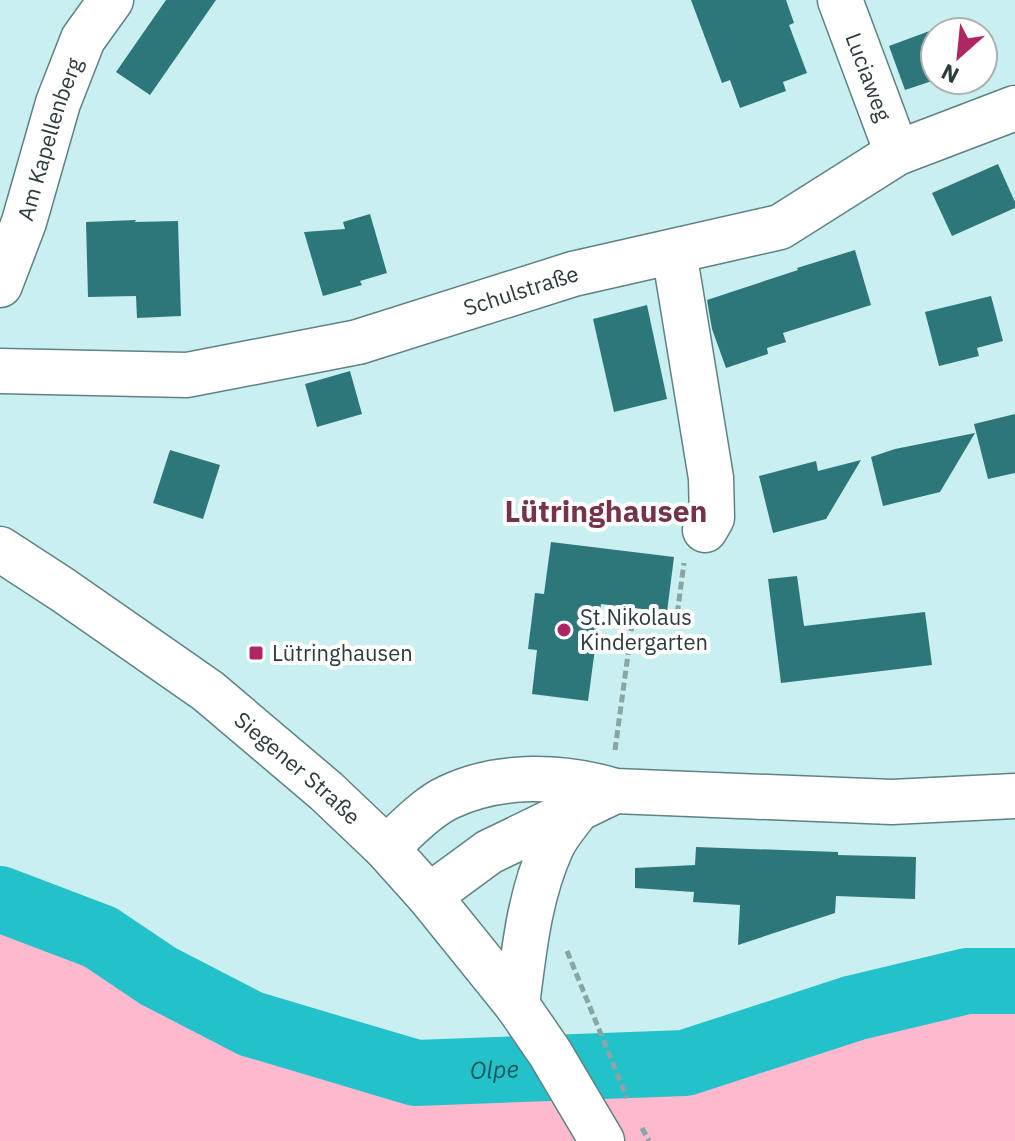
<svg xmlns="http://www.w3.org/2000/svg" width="1015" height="1141" font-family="'IBM Plex Sans',sans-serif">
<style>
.green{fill:#feb9ce}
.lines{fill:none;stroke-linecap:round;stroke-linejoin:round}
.river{stroke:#23c1c9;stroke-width:66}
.building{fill:#2d777b}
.minor-casing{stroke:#5f8284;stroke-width:47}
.major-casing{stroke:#5f8284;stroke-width:47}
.path{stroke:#88a5a7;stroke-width:5;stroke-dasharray:8 4;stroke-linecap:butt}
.minor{stroke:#fff;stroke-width:44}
.major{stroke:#fff;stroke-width:44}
.poi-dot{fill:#b02664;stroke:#fff;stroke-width:3}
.labels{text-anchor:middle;stroke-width:8;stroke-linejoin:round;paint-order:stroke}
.street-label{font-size:22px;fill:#2c3b3c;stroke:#fff}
.poi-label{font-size:22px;fill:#2c3b3c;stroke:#fff;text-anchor:start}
.water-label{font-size:24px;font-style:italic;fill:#1c575b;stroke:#fff}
.district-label{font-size:30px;font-weight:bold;fill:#76324b;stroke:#fff}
</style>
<rect width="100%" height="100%" fill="#c9eff1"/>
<path class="green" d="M 0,919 L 88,947 L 146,986 L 238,1040 L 411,1088 L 686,1079 L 860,1022 L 953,1001 L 1015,998 L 1015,1141 L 0,1141 Z"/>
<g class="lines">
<path class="river" id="s1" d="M 0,899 L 100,937 L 158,976 L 251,1024 L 416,1073 L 685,1063 L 854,1008 L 967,981 L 1015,981"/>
</g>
<g class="building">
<path d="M 166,0 L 216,0 L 150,95 L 116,72 Z"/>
<path d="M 691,0 L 786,0 L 794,23 L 789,25 L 807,73 L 783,82 L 786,91 L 740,108 L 730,80 L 722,83 Z"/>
<path d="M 935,29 L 935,80 L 905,90 L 889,46 Z"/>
<path d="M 998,164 L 1015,202 L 1015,208 L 952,236 L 932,193 Z"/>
<path d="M 370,214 L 387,273 L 360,281 L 362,285 L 323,296 L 304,232 L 345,229 L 343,222 Z"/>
<path d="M 136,220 L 135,222 L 178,221 L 181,316 L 137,318 L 136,296 L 88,297 L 86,222 Z"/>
<path d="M 855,250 L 871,305 L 783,333 L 786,342 L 767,348 L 768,354 L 726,368 L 712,329 L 707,300 L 798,270 L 797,268 Z"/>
<path d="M 991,296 L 1003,341 L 977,348 L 979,356 L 939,366 L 925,312 Z"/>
<path d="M 647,305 L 667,399 L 614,412 L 593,319 Z"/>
<path d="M 350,371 L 362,414 L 317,427 L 305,384 Z"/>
<path d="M 1015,414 L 1015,473 L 988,479 L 974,424 Z"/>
<path d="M 975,433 L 940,492 L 883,506 L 871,457 L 895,449 Z"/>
<path d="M 170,450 L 220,465 L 203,519 L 153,503 Z"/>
<path d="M 861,460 L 826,519 L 773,533 L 759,476 L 816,461 L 818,471 Z"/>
<path d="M 551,542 L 674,557 L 667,612 L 601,604 L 588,701 L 532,694 L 537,650 L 528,649 L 535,593 L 544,594 Z"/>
<path d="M 797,576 L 804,626 L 925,612 L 932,665 L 781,683 L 768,579 Z"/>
<path d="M 696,847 L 838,852 L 838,855 L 916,857 L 915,899 L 836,896 L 835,913 L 738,945 L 740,905 L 693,902 L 694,892 L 635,888 L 635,868 L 695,865 Z"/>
</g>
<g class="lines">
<g class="minor-casing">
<g id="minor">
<path id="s2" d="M 840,0 L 897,153"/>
<path d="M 674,252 L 711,478 L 712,518 L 705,530"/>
<path id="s3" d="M 0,285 L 24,222 L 58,103 L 83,39 L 111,0"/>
<path id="s4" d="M 0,371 L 187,375 L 358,342 L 573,274 L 780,227 L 897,153 L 1015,108"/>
<path d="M 386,848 C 405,831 427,807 449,797 C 500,773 563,775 615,791 L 892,802 L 1015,796"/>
<path d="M 429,896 L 489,852 L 615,791"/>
<path d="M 517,1005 C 524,951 529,896 552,846 C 558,833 569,821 577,810"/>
</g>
</g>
<g class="major-casing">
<g id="major">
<path id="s5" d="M 0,549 L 63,590 L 208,691 L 326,791 L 386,848 L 429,896 L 517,1005 L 550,1053 L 602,1141"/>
</g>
</g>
<g class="path">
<path d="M 615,750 L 632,625 L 676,623 L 684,563"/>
<path d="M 567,951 L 627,1098"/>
<path d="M 642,1128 L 649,1141"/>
</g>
<use href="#minor" class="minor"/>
<use href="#major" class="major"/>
</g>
<g class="poi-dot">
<circle cx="564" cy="630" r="8"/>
<rect x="248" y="645" width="16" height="16" rx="4"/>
</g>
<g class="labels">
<g class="street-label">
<text dy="8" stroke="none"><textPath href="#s2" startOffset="82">Luciaweg</textPath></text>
<text dy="8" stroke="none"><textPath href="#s3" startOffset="154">Am Kapellenberg</textPath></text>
<text dy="8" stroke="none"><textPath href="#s4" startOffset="532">Schulstraße</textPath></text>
<text dy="8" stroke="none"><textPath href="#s5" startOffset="370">Siegener Straße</textPath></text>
</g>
<g class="poi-label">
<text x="580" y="625">St.Nikolaus<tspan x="580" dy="25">Kindergarten</tspan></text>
<text x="272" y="661">Lütringhausen</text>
</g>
<g class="water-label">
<text dy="8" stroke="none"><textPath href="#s1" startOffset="532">Olpe</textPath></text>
</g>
<g class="district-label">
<text x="606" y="522">Lütringhausen</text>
</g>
</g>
<g transform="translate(959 56) rotate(207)"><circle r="38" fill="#ffffff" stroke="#abb1b1" stroke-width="2"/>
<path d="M0-6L14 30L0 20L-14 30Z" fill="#b02664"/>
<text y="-12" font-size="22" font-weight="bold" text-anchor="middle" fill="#2c3b3c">N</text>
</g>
</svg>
